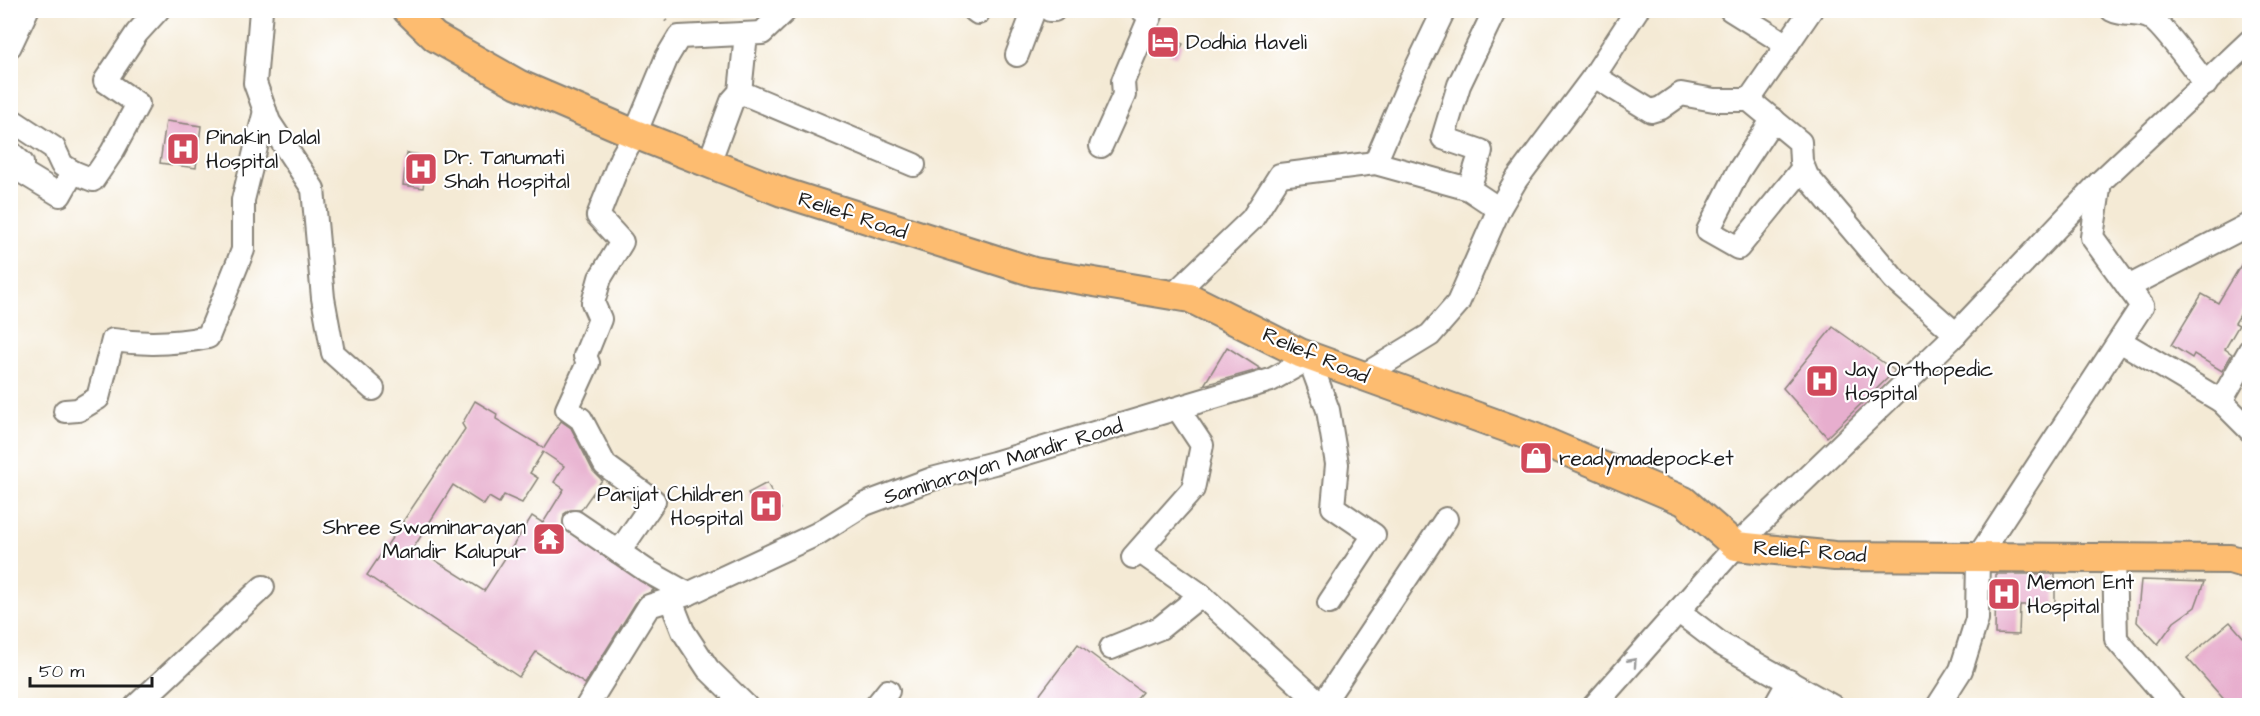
<svg xmlns="http://www.w3.org/2000/svg" width="2260" height="716" font-family="'Architects Daughter',sans-serif">
<style>
.building{fill:#e7aece;fill-rule:evenodd}
.lines{fill:none;stroke-linecap:round;stroke-linejoin:round}
.minor-casing{stroke:#888378;stroke-width:26}
.major-casing{stroke:#888378;stroke-width:32}
.path{stroke:#888378;stroke-width:3;stroke-dasharray:1.5 4.5;stroke-linecap:butt}
.minor{stroke:#fff;stroke-width:22}
.major{stroke:#fdbc6f;stroke-width:28}
.oneway{stroke:#999}
.labels{text-anchor:middle;stroke-width:4.5;stroke-linejoin:round;paint-order:stroke}
.poi-label{font-size:21px;fill:#1c1c1c;stroke:#fff;text-anchor:start}
.street-label{font-size:21px;fill:#1c1c1c;stroke:#fff}
</style>
<rect width="100%" height="100%" fill="#fff"/>
<filter id="ink" filterUnits="userSpaceOnUse"><feTurbulence type="fractalNoise" baseFrequency=".0167" numOctaves="2"/><feDisplacementMap in="SourceGraphic" scale="12" xChannelSelector="R" yChannelSelector="G"/><feConvolveMatrix kernelMatrix="1 2 1 2 8 2 1 2 1" color-interpolation-filters="sRGB"/></filter>
<filter id="wash" filterUnits="userSpaceOnUse"><feTurbulence type="fractalNoise" baseFrequency=".008" numOctaves="4" result="noise"/><feDisplacementMap in="SourceGraphic" scale="24" xChannelSelector="R" yChannelSelector="G"/><feGaussianBlur stdDeviation="1.35" result="paint"/><feColorMatrix in="noise" values="0 0 0 0 0 0 0 0 0 0 0 0 0 0 0 0 0 1.4 0 .05"/><feComposite in="paint" operator="in"/></filter>
<g filter="url(#wash)">
<rect width="100%" height="100%" fill="#f4ead5"/>
<g id="blocks">
<g class="building">
<path d="M 1159,32 L 1183,44 L 1176,57 L 1153,45 Z"/>
<path d="M 166,121 L 201,126 L 196,168 L 160,163 Z"/>
<path d="M 407,153 L 427,156 L 423,188 L 403,185 Z"/>
<path d="M 2250,250 L 2250,299 L 2235,323 L 2239,325 L 2225,349 L 2232,354 L 2222,371 L 2194,354 L 2192,358 L 2171,345 L 2202,294 L 2218,303 Z"/>
<path d="M 1833,327 L 1895,371 L 1827,437 L 1783,388 Z"/>
<path d="M 1227,347 L 1261,369 L 1204,385 Z"/>
<path d="M 475,401 L 497,414 L 496,419 L 544,448 L 561,421 L 571,428 L 593,471 L 602,480 L 581,510 L 570,510 L 564,514 L 563,528 L 654,590 L 638,599 L 585,684 L 536,652 L 519,677 L 367,575 L 465,429 L 462,424 ZM 543,452 L 564,466 L 554,482 L 564,489 L 543,523 L 532,516 L 484,591 L 414,547 L 453,485 L 484,505 L 489,497 L 499,503 L 504,495 L 522,503 L 538,478 L 530,473 Z"/>
<path d="M 767,483 L 781,509 L 762,519 L 748,493 Z"/>
<path d="M 1996,574 L 2055,574 L 2055,605 L 2020,605 L 2019,635 L 1995,634 Z"/>
<path d="M 2141,580 L 2204,582 L 2195,607 L 2174,622 L 2158,644 L 2137,622 Z"/>
<path d="M 2230,622 L 2250,645 L 2250,705 L 2229,705 L 2187,658 Z"/>
<path d="M 1078,644 L 1142,692 L 1131,705 L 1032,705 Z"/>
</g>
</g>
</g>
<g filter="url(#ink)">
<use href="#blocks" fill-opacity="0" stroke="#888378" stroke-width="1.5"/>
<g class="lines">
<g class="minor-casing">
<g id="minor">
<path d="M 261,10 L 255,83 L 269,122 L 313,189 L 323,298 L 333,353 L 373,389"/>
<path d="M 974,10 L 978,13"/>
<path d="M 1050,10 L 1054,10"/>
<path d="M 1731,10 L 1787,45"/>
<path d="M 2112,10 C 2125,17 2140,11 2152,19 C 2164,27 2195,70 2206,84"/>
<path d="M 10,46 L 27,10"/>
<path d="M 1017,55 L 1034,10"/>
<path d="M 1594,76 L 1651,111 L 1661,108 L 1681,94 L 1714,100 L 1749,100 L 1800,142 L 1801,161 L 1807,176 L 1894,279 L 1956,334"/>
<path d="M 740,92 L 914,165"/>
<path d="M 1749,100 L 1811,10"/>
<path d="M 10,119 L 54,148 L 62,165 L 73,172"/>
<path d="M 1773,119 L 1738,172 L 1708,231 L 1738,248 L 1803,168"/>
<path d="M 1101,146 L 1124,95 L 1123,81 L 1151,15 L 1142,10"/>
<path d="M 10,152 L 22,163 L 22,172 L 60,195 L 73,172 L 93,180 L 112,152 L 138,104 L 105,81 L 137,33 L 158,10"/>
<path d="M 709,163 L 732,101 L 740,92 L 746,34"/>
<path d="M 1375,163 L 1411,79 L 1444,10"/>
<path d="M 1469,189 L 1481,151 L 1443,138 L 1459,85 L 1495,10"/>
<path d="M 2128,287 L 2250,224"/>
<path d="M 1172,296 L 1252,219 L 1280,175 L 1375,163 L 1469,189 L 1499,209"/>
<path d="M 2120,341 L 2221,401 L 2250,430"/>
<path d="M 1308,356 L 1328,410 L 1337,464 L 1333,507 L 1374,535 L 1329,603"/>
<path d="M 1363,376 L 1430,335 L 1458,303 L 1499,209 L 1516,180 L 1594,76 L 1637,10"/>
<path d="M 2221,401 L 2250,350"/>
<path d="M 65,411 L 78,410 L 98,398 L 113,340 C 147,345 175,344 208,337 L 243,250 L 243,200 L 265,111"/>
<path d="M 575,522 L 647,571 L 688,594"/>
<path d="M 1139,551 L 1201,595 L 1323,706"/>
<path d="M 619,552 L 654,501 L 605,465 L 581,419 L 567,409 L 588,363 L 585,356 L 600,319 L 593,303 L 600,278 L 622,242 L 598,216 L 621,158 L 635,134 L 667,57 L 679,37 L 762,33 L 786,10"/>
<path d="M 1133,557 L 1193,489 L 1202,445 L 1178,409"/>
<path d="M 2114,558 L 2116,639 L 2174,706"/>
<path d="M 670,598 L 683,631 L 708,669 L 746,706"/>
<path d="M 1678,611 L 1721,644 L 1832,706"/>
<path d="M 1111,648 L 1160,628 L 1201,595"/>
<path d="M 1322,705 L 1446,519"/>
<path d="M 136,706 L 263,587"/>
<path d="M 587,706 L 649,606 L 688,594 L 817,534 L 865,504 L 932,479 L 994,463 L 1271,380 L 1298,365 L 1300,353"/>
<path d="M 876,706 L 888,691"/>
<path d="M 1594,706 L 1736,546 L 1951,339 L 2100,182 L 2250,41"/>
<path d="M 1775,706 L 1789,681"/>
<path d="M 1938,706 L 1961,670 L 1977,619 L 1978,557 L 2142,306 L 2092,237 L 2100,182"/>
</g>
</g>
<g class="major-casing">
<path id="major" d="M 407,10 L 435,37 L 518,84 L 635,134 L 782,192 L 1034,272 L 1190,298 L 1300,353 L 1533,437 L 1684,501 L 1736,546 L 1835,556 L 2230,559 L 2250,565"/>
</g>
<path class="path" d="M 659,10 L 668,24"/>
<use href="#minor" class="minor"/>
<use href="#major" class="major"/>
</g>
<defs><path id="oneway-chevron" d="M-2-3.5L2.5 0L-2 3.5" fill="none" stroke-width="1.6" stroke-linecap="round" stroke-linejoin="round" transform="scale(1.5)"/></defs>
<use class="oneway" href="#oneway-chevron" transform="translate(1633 662) rotate(-48)"/>
</g>
<defs>
<g id="hotel-square" transform="scale(1.725)"><rect x="-9" y="-9" width="18" height="18" rx="4" fill="#d1495b" stroke="#fff"/><path d="M-6-4.5h1.5V1H6V5H4.5V3h-9V5H-6ZM-4 0a1.8 1.8 0 1 1 3.6 0ZM.5 0V-2.5h3Q6-2.5 6 0Z" fill="#fff"/></g>
<g id="hospital-square" transform="scale(1.725)"><rect x="-9" y="-9" width="18" height="18" rx="4" fill="#d1495b" stroke="#fff"/><path d="M-5-5h3v3.5h4V-5h3V5h-3V1.5h-4V5h-3Z" fill="#fff"/></g>
<g id="shop-square" transform="scale(1.725)"><rect x="-9" y="-9" width="18" height="18" rx="4" fill="#d1495b" stroke="#fff"/><path d="M-5-2.5h2.3a2.7 3.5 0 0 1 5.4 0H5L5.5 6h-11ZM-1.5-2.5h3a1.5 2.3 0 0 0-3 0Z" fill="#fff"/></g>
<g id="temple-square" transform="scale(1.725)"><rect x="-9" y="-9" width="18" height="18" rx="4" fill="#d1495b" stroke="#fff"/><path d="M0-6L5-2H3V0L6.5 2.5H4V6H1.5V3h-3V6H-4V2.5H-6.5L-3 0V-2H-5Z" fill="#fff"/></g>
</defs>
<g fill-rule="evenodd">
<use href="#hotel-square" x="1163" y="42"/>
<use href="#hospital-square" x="183" y="149"/>
<use href="#hospital-square" x="421" y="169"/>
<use href="#hospital-square" x="1822" y="381"/>
<use href="#shop-square" x="1536" y="458"/>
<use href="#hospital-square" x="766" y="506"/>
<use href="#temple-square" x="549" y="539"/>
<use href="#hospital-square" x="2004" y="594"/>
</g>
<g class="labels">
<g class="poi-label">
<text x="1186" y="49">Dodhia Haveli</text>
<text x="206" y="144">Pinakin Dalal<tspan x="206" dy="24">Hospital</tspan></text>
<text x="444" y="164">Dr. Tanumati<tspan x="444" dy="24">Shah Hospital</tspan></text>
<text x="1845" y="376">Jay Orthopedic<tspan x="1845" dy="24">Hospital</tspan></text>
<text x="1559" y="465">readymadepocket</text>
<text x="743" y="501" text-anchor="end">Parijat Children<tspan x="743" dy="24">Hospital</tspan></text>
<text x="526" y="534" text-anchor="end">Shree Swaminarayan<tspan x="526" dy="24">Mandir Kalupur</tspan></text>
<text x="2027" y="589">Memon Ent<tspan x="2027" dy="24">Hospital</tspan></text>
</g>
<g class="street-label">
<text transform="translate(853 215) rotate(18)" y="7">Relief Road</text>
<text transform="translate(1316 355) rotate(23)" y="7">Relief Road</text>
<text transform="translate(1003 461) rotate(-17)" y="7">Saminarayan Mandir Road</text>
<text transform="translate(1810 551) rotate(4)" y="7">Relief Road</text>
</g>
</g>
<rect width="2260" height="716" fill="none" stroke="#fff" stroke-width="36"/>
<path d="M30 677v9h122v-9" fill="none" stroke="#1c1c1c" stroke-width="3"/>
<text x="39" y="677" font-size="18" fill="#1c1c1c" stroke="#ffffff" stroke-width="4.5" paint-order="stroke">50 m</text>
</svg>
